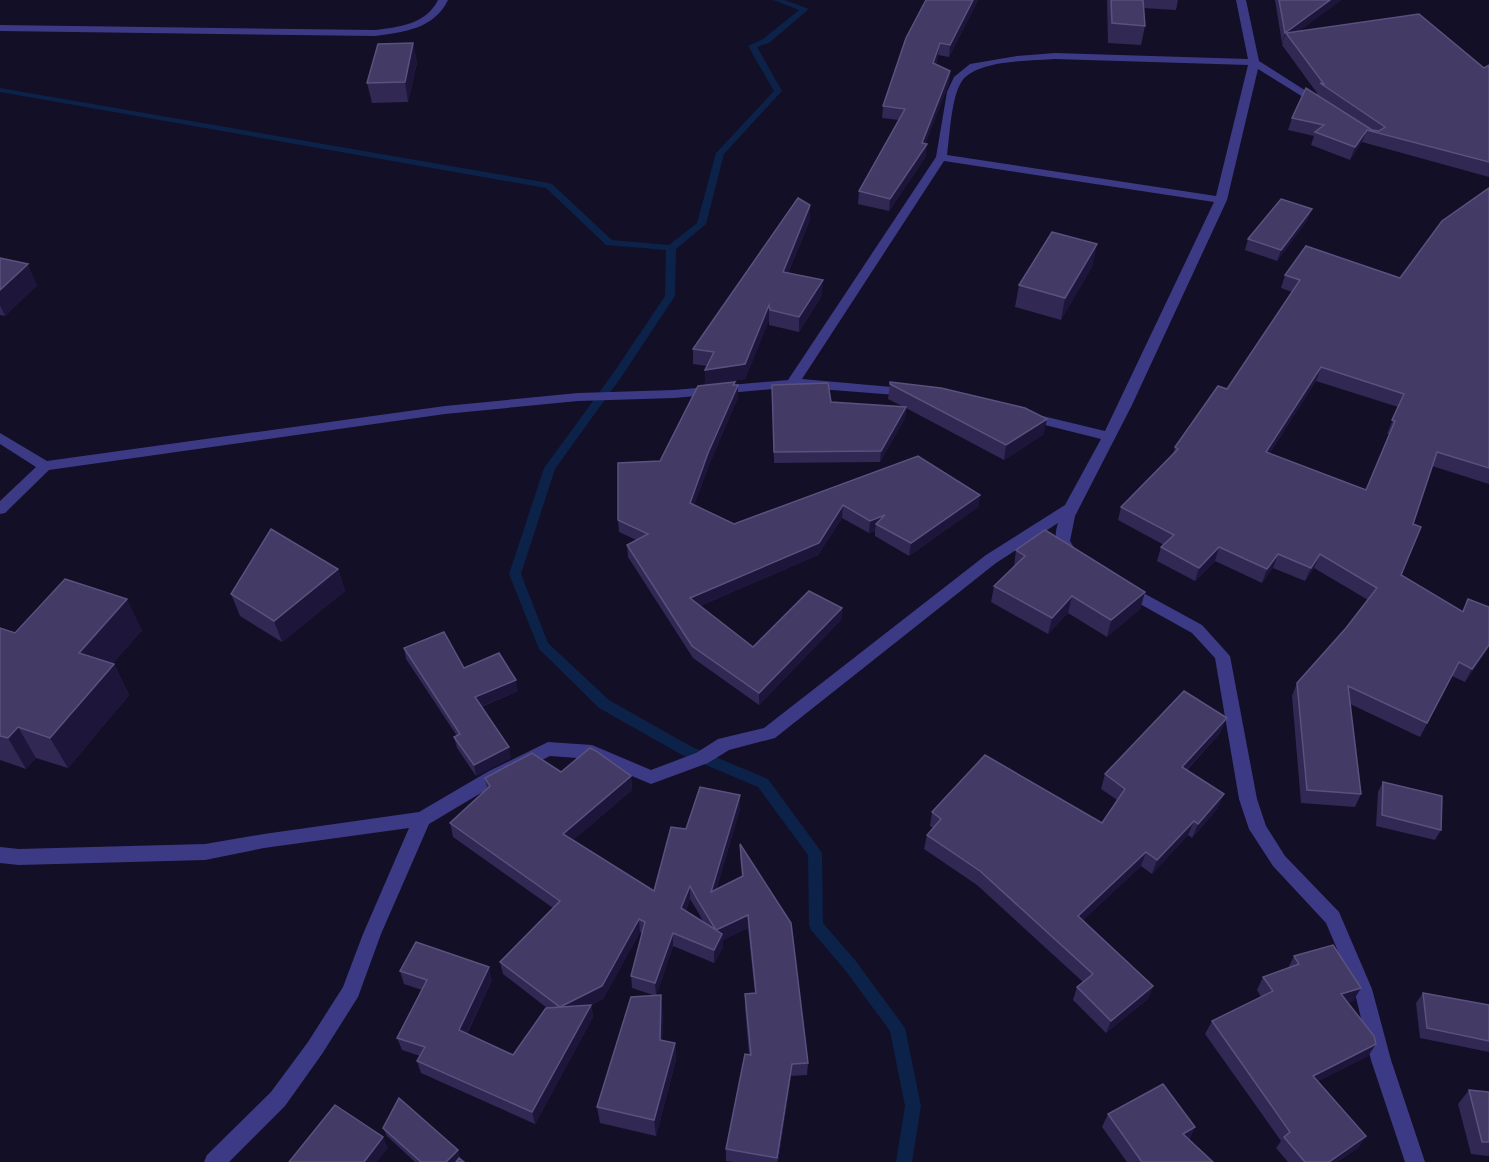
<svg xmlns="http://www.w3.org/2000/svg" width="1489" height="1162" font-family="'PT Sans',sans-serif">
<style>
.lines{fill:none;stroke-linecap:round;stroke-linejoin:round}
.stream{fill:#0c2248;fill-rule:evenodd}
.minor{fill:#3d3a85;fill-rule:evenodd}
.wall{fill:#312854;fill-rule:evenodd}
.shaded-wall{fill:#1d163a}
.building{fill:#433a66;stroke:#5a527e;stroke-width:1.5;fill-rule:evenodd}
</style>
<rect width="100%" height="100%" fill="#130f26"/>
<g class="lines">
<path class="stream" d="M 773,0 L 785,0 L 809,9 L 769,43 L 757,47 L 782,91 L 724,154 L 706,224 L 676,249 L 675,296 L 622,376 L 555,469 L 521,574 L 548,643 L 609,700 L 692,747 L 768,779 L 820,850 L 822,854 L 823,923 L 855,960 L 905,1028 L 921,1106 L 912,1162 L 896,1162 L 905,1106 L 890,1031 L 845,970 L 811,930 L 809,925 L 808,855 L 758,787 L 682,755 L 599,708 L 539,649 L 509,574 L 544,468 L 614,372 L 665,296 L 666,250 L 606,245 L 546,188 L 0,92 L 0,88 L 549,183 L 552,184 L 612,240 L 669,245 L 697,223 L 716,153 L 774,91 L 748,46 L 763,39 L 799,10 Z"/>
<g class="minor">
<path d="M 438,0 L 448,0 C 434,29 404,32 375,36 L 0,31 L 0,25 L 375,30 C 400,27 426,24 438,0 Z"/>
<path d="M 1236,0 L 1246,0 L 1259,61 L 1325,103 L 1316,105 L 1258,69 L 1227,200 L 1132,405 L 1075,516 L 1070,541 L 1080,557 L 1078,561 L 1068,561 C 1056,550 1053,538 1058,523 L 996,563 L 775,738 L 729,750 L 708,763 L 651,784 L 591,759 L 550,756 L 501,781 L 429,824 L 381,934 L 358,997 L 322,1054 L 285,1106 L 229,1162 L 204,1162 L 207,1155 L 271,1092 L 308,1042 L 343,987 L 363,934 L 409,828 L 264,848 L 205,860 L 19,865 L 0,863 L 0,847 L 19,849 L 205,844 L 264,834 L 419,812 L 489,771 L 548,742 L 592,745 L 651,770 L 696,753 L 718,739 L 764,728 L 986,555 L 1065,505 L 1101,439 L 1021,419 L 1019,416 L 1026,412 L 1105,431 L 1214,202 L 944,161 L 802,379 L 914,389 L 916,392 L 914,395 L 909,396 L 794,387 L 674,398 L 578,401 L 445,414 L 49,470 L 5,513 L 0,514 L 0,501 L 36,467 L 0,444 L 0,433 L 47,461 L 445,406 L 578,393 L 674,390 L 788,380 L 936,157 L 947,92 L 954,77 L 970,64 L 1017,56 L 1055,53 L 1248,59 ZM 1055,59 L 1248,65 L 1216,196 L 947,155 C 950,135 951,97 962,81 C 977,60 1030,61 1055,59 Z"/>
<path d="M 1127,584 L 1202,625 L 1230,656 L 1257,799 L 1266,826 L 1285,856 L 1339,912 L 1372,989 L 1391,1060 L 1425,1162 L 1405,1162 L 1371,1060 L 1354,989 L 1326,923 L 1273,866 L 1249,829 L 1239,799 L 1215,658 L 1192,633 L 1122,594 L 1119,590 L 1122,586 Z"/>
</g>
</g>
<g class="wall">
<path d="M 926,0 L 978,0 L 949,57 L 938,55 L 936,64 L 950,71 L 949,83 L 925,144 L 926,156 L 889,211 L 858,204 L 859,191 L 899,120 L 882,118 L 883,106 Z"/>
<path d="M 1107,0 L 1178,0 L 1176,10 L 1143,8 L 1145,26 L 1141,45 L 1108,43 Z"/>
<path d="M 1275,0 L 1341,0 L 1299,31 L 1484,68 L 1489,65 L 1489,177 L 1362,142 L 1350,160 L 1311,145 L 1314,136 L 1288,130 L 1292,118 L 1317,95 L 1317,93 L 1282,45 L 1283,43 L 1282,43 Z"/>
<path d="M 413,43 L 417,63 L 408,102 L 372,103 L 367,83 Z"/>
<path d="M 1489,188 L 1489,484 L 1432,466 L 1413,524 L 1401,575 L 1462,611 L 1468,599 L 1489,607 L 1489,647 L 1465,682 L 1452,676 L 1420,737 L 1350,704 L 1361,794 L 1355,807 L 1301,803 L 1292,696 L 1297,683 L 1346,628 L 1368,600 L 1314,568 L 1305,581 L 1273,568 L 1262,583 L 1215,561 L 1195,581 L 1157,561 L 1161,547 L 1164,545 L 1118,520 L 1121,507 L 1173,454 L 1175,447 L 1227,389 L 1292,292 L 1281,288 L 1285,275 L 1400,278 ZM 1316,381 L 1398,407 L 1387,434 L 1389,434 L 1366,490 L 1269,454 Z"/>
<path d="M 810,205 L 810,220 L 788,273 L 822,295 L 799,332 L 769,325 L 769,320 L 745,379 L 705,385 L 705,370 L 707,366 L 693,364 L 693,349 Z"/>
<path d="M 1308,219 L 1277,261 L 1245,250 L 1248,239 Z"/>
<path d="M 0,258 L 37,285 L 5,316 L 0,315 Z"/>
<path d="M 1093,265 L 1061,320 L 1015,307 L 1019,285 Z"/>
<path d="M 890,384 L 1044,434 L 1004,460 L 906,408 L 905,418 L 880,462 L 774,463 L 772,385 L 831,402 L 904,407 L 888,399 Z"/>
<path d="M 735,385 L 738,397 L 709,465 L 694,505 L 734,524 L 918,456 L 980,495 L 978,507 L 909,556 L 875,536 L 875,531 L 869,533 L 842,518 L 818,555 L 700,606 L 753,647 L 842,608 L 841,620 L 759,705 L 693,658 L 628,557 L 627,545 L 636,540 L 619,532 L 618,520 L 660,461 Z"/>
<path d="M 1016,550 L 1145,592 L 1140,609 L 1107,637 L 1068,613 L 1048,634 L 991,602 L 994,586 L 1014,567 Z"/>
<path d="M 338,569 L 345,591 L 282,642 L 240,616 L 231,594 Z"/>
<path d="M 0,628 L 15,633 L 142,630 L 113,663 L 114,664 L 129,695 L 68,768 L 36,758 L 26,769 L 0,760 Z"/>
<path d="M 404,648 L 518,691 L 481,707 L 511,758 L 476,776 L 457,748 L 454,737 L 457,736 L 406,659 Z"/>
<path d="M 1221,732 L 1187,770 L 1218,808 L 1192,838 L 1188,835 L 1152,874 L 1141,866 L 1083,920 L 1153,986 L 1148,999 L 1106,1033 L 1073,1000 L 1077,987 L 1083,982 L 977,885 L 924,849 L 927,835 L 933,828 L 930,826 L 932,812 L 1102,823 L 1117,800 L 1101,789 L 1105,774 Z"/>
<path d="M 561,772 L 631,776 L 632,790 L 573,840 L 654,891 L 686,829 L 740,795 L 740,809 L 716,890 L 742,877 L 740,858 L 740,844 L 808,1063 L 807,1075 L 791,1076 L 778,1162 L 734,1162 L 726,1161 L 726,1149 L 749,1055 L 745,1007 L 745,994 L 755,994 L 748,928 L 723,940 L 723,947 L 714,963 L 673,946 L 656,996 L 632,988 L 631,976 L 642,933 L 640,932 L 603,999 L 591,1005 L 593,1017 L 535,1124 L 421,1073 L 417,1061 L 420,1056 L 402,1050 L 397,1038 L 422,990 L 404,984 L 400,971 L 492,980 L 467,1034 L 513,1055 L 547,1008 L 503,974 L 500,962 L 553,908 L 453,837 L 450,823 L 487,789 L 485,778 ZM 690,899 L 698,912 L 704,923 L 686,911 Z"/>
<path d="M 1383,782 L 1441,830 L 1435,840 L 1376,826 L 1378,792 Z"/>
<path d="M 1294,956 L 1361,988 L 1353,1001 L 1347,1002 L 1376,1044 L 1368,1056 L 1318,1081 L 1366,1136 L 1358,1148 L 1337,1162 L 1288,1162 L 1276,1148 L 1281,1141 L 1205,1034 L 1212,1021 L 1261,997 L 1257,990 L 1263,977 L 1288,968 Z"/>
<path d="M 1423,993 L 1489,1005 L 1489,1052 L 1420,1038 L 1416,1003 Z"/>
<path d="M 663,1013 L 662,1040 L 675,1043 L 676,1060 L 656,1136 L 600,1123 L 597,1107 Z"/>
<path d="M 1469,1090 L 1489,1092 L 1489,1156 L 1471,1154 L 1458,1104 Z"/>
<path d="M 1108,1114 L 1195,1127 L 1189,1140 L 1213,1162 L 1127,1162 L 1102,1127 Z"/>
<path d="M 383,1128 L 461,1159 L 464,1162 L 415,1162 L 387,1136 Z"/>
</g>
<g class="shaded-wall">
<path d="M 973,0 L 978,0 L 949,57 L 950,45 Z"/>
<path d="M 1330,0 L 1341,0 L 1290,38 L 1286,33 L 1282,43 L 1285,33 Z"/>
<path d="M 413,43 L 417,63 L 408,102 L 405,82 Z"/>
<path d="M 940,43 L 938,55 L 932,75 L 933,63 Z"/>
<path d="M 950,71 L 949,83 L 922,152 L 927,144 L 926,156 L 889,211 L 890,199 L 922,143 Z"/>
<path d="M 1367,130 L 1362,142 L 1350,160 L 1355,147 Z"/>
<path d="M 810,205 L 810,220 L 782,287 L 783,272 Z"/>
<path d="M 1312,209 L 1308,219 L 1277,261 L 1281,250 Z"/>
<path d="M 1097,244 L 1093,265 L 1061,320 L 1065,298 Z"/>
<path d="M 28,264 L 37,285 L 5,316 L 0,305 L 0,290 Z"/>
<path d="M 823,280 L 822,295 L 799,332 L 799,317 Z"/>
<path d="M 769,305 L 769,320 L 745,379 L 705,385 L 705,370 Z"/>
<path d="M 1321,367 L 1316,381 L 1261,466 L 1266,452 Z"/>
<path d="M 735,382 L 735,392 L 738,385 L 738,397 L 709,465 L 690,516 L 690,503 L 733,385 Z"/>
<path d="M 906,407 L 905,418 L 880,462 L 881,451 Z"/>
<path d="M 1047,419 L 1044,434 L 1004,460 L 1006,445 Z"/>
<path d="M 980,495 L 978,507 L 909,556 L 911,543 Z"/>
<path d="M 843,505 L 842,518 L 818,555 L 690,610 L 690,598 Z"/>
<path d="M 885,515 L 876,524 L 875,531 L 869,533 L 870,521 Z"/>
<path d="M 1219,547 L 1215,561 L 1195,581 L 1199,568 Z"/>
<path d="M 1278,554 L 1273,568 L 1262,583 L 1267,569 Z"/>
<path d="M 1320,554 L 1314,568 L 1305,581 L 1311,568 Z"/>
<path d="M 338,569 L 345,591 L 282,642 L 274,621 Z"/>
<path d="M 1145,592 L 1140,609 L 1107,637 L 1111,620 Z"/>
<path d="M 1072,596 L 1068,613 L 1048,634 L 1052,618 Z"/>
<path d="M 127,599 L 142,630 L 95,684 L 79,653 Z"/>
<path d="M 842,608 L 841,620 L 759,705 L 759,693 Z"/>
<path d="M 1489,645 L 1489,647 L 1465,682 L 1472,669 Z"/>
<path d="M 114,664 L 129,695 L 68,768 L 50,738 Z"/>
<path d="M 516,680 L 518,691 L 477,708 L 475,697 Z"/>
<path d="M 1227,718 L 1221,732 L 1176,781 L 1182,767 Z"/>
<path d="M 18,727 L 36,758 L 26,769 L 8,738 Z"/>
<path d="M 509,747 L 511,758 L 476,776 L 474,765 Z"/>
<path d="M 631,776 L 632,790 L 565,847 L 563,834 Z"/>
<path d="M 1224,794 L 1218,808 L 1192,838 L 1198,824 Z"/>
<path d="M 740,795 L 740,809 L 711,906 L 711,892 Z"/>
<path d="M 1194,821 L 1188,835 L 1152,874 L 1157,860 Z"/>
<path d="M 1146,852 L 1141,866 L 1074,929 L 1078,916 Z"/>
<path d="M 690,886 L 690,899 L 682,922 L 681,908 Z"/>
<path d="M 748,915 L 748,928 L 723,940 L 723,947 L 714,963 L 714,950 L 716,930 Z"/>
<path d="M 639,919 L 640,932 L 603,999 L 591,1005 L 593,1017 L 535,1124 L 532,1112 L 560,1007 Z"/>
<path d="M 673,933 L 673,946 L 656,996 L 655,983 Z"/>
<path d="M 489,967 L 492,980 L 462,1043 L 459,1030 Z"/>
<path d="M 1153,986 L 1148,999 L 1106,1033 L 1111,1021 Z"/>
<path d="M 1361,988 L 1353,1001 L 1333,1007 L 1341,994 Z"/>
<path d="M 661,995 L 663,1013 L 662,1057 L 660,1040 Z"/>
<path d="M 675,1043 L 676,1060 L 656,1136 L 654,1120 Z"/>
<path d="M 1376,1044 L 1368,1056 L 1306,1087 L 1313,1076 Z"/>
<path d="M 792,1064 L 791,1076 L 778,1162 L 777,1162 Z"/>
<path d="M 1195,1127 L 1188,1141 L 1183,1134 Z"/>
<path d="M 1366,1136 L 1358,1148 L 1337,1162 L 1329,1162 Z"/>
<path d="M 383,1137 L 388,1148 L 377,1162 L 364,1162 Z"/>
<path d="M 458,1150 L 461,1159 L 458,1162 L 446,1162 Z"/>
</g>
<g class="building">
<path d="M 926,0 L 973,0 L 950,45 L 940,43 L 933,63 L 950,71 L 922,143 L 927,144 L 890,199 L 859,191 L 905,109 L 883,106 L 906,38 Z"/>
<path d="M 1111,0 L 1143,0 L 1145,26 L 1112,23 Z"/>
<path d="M 1279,0 L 1330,0 L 1285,33 Z"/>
<path d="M 1419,14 L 1484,68 L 1489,65 L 1489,162 L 1367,130 L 1355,147 L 1315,132 L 1324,125 L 1292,118 L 1306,88 L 1372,130 L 1379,131 L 1385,127 L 1320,83 L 1324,84 L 1286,33 Z"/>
<path d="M 413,43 L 405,82 L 367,83 L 378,44 Z"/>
<path d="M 1489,188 L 1489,468 L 1437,452 L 1413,524 L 1421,527 L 1401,575 L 1463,612 L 1468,599 L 1489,607 L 1489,645 L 1472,669 L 1459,662 L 1427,723 L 1348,686 L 1361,794 L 1307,790 L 1297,683 L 1346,628 L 1377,588 L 1320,554 L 1311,568 L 1278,554 L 1267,569 L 1219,547 L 1199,568 L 1161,547 L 1174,535 L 1121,507 L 1178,449 L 1175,447 L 1218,386 L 1227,389 L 1300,280 L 1285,275 L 1306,246 L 1400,278 L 1442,221 ZM 1321,367 L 1404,394 L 1392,420 L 1395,421 L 1366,490 L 1266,452 Z"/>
<path d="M 798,198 L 810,205 L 783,272 L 823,280 L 799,317 L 770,310 L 769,305 L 745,364 L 705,370 L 714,352 L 693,349 Z"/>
<path d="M 1281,199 L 1312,209 L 1281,250 L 1248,239 Z"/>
<path d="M 1052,232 L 1097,244 L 1065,298 L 1019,285 Z"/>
<path d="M 0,258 L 28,264 L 0,290 Z"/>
<path d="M 735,382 L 733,385 L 738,385 L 708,453 L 690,503 L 734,524 L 918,456 L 980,495 L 911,543 L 876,524 L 885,515 L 870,521 L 843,505 L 819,543 L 690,598 L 753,647 L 809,591 L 842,608 L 759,693 L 692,646 L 627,545 L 648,534 L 618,520 L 618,463 L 660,461 L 698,386 Z"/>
<path d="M 890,382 L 941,388 L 1025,408 L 1047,419 L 1006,445 L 890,384 Z"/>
<path d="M 828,383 L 831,402 L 906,407 L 881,451 L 774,452 L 772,385 Z"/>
<path d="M 271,529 L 338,569 L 274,621 L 231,594 Z"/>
<path d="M 1045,530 L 1145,592 L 1111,620 L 1072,596 L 1052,618 L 994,586 L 1025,556 L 1016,550 Z"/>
<path d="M 65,579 L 127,599 L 79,653 L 114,664 L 50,738 L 18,727 L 8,738 L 0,736 L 0,628 L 15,633 Z"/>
<path d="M 444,632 L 464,668 L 499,653 L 516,680 L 475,697 L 509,747 L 474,765 L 454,737 L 460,734 L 404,648 Z"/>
<path d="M 1184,691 L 1227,718 L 1182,767 L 1224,794 L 1198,824 L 1194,821 L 1157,860 L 1146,852 L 1078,916 L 1153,986 L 1111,1021 L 1077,987 L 1093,974 L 980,871 L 927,835 L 941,819 L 932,812 L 985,755 L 1102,823 L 1125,789 L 1105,774 Z"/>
<path d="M 590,748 L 596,751 L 631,776 L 563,834 L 654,891 L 671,827 L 686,829 L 700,787 L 740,795 L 711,892 L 743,876 L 740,844 L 791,923 L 808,1063 L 792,1064 L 777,1158 L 726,1149 L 745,1054 L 751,1055 L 745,994 L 756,993 L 748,915 L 716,930 L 722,934 L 714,950 L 673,933 L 655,983 L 631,976 L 645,922 L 639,919 L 602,986 L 560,1007 L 500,962 L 560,901 L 450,823 L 490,786 L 485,778 L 532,753 L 561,772 ZM 690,886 L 697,899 L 716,930 L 681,908 Z"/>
<path d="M 1383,782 L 1442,796 L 1441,830 L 1382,815 Z"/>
<path d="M 416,942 L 489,967 L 459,1030 L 513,1055 L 546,1008 L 591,1005 L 532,1112 L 417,1061 L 425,1047 L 397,1038 L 427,980 L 400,971 Z"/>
<path d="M 1333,945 L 1361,988 L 1341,994 L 1374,1036 L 1376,1044 L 1313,1076 L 1366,1136 L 1329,1162 L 1305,1162 L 1284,1137 L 1290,1132 L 1212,1021 L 1273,991 L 1263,977 L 1299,964 L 1294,956 Z"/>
<path d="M 1423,993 L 1489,1005 L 1489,1041 L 1427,1028 Z"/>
<path d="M 661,995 L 660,1040 L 675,1043 L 654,1120 L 597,1107 L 631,997 Z"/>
<path d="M 1163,1084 L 1195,1127 L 1183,1134 L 1213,1162 L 1142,1162 L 1108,1114 Z"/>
<path d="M 1469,1090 L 1489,1092 L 1489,1142 L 1482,1142 Z"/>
<path d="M 399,1098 L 458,1150 L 446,1162 L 421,1162 L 383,1128 Z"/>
<path d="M 335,1105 L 383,1137 L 364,1162 L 289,1162 Z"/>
<path d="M 459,1158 L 464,1162 L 456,1162 Z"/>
</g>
</svg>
